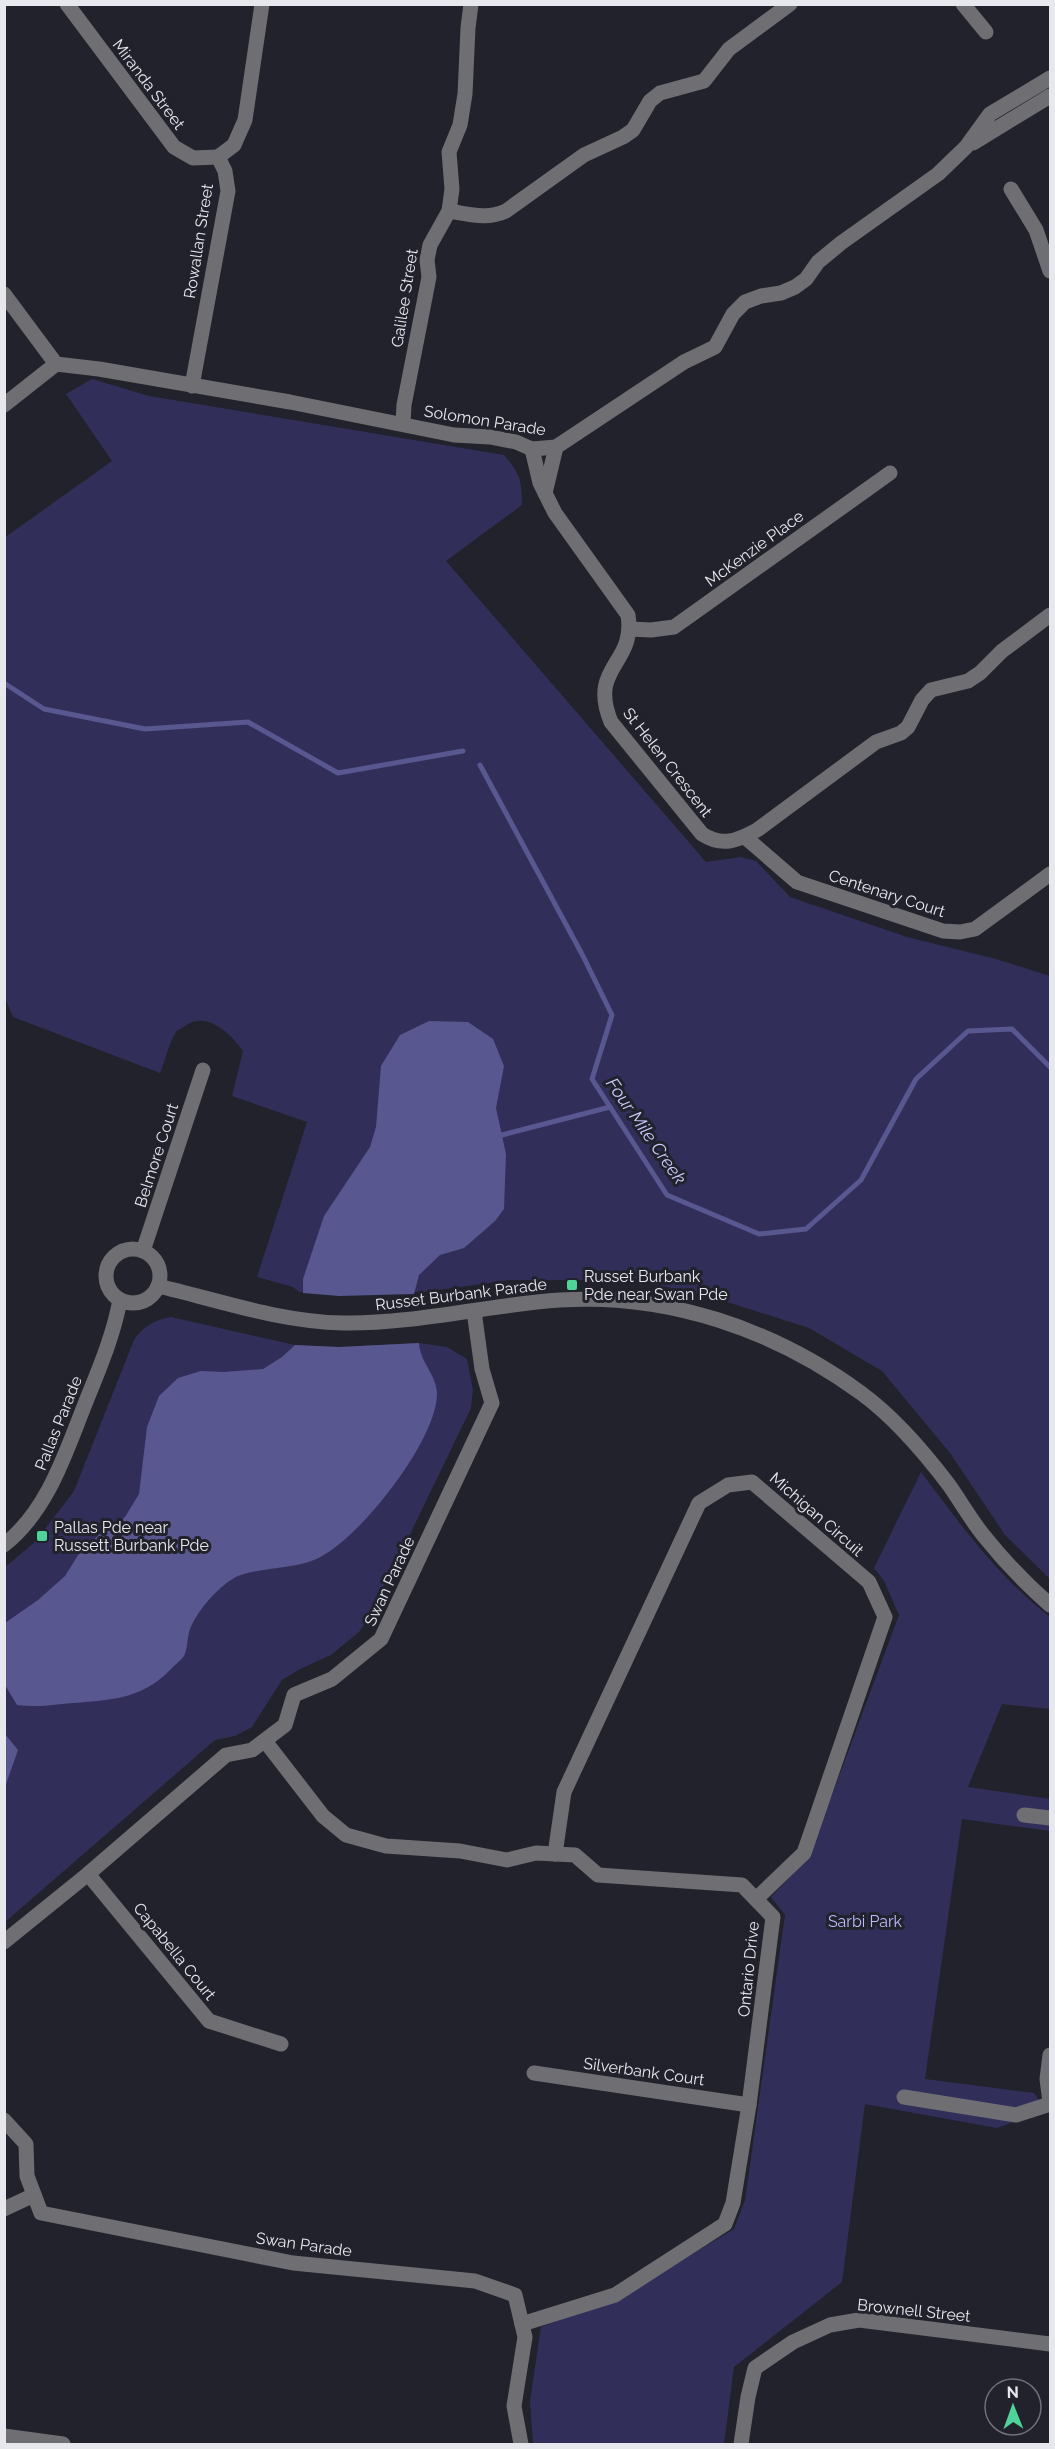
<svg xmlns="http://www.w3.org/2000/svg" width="1055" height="2449" font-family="Raleway,sans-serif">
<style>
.green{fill:#312f59}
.water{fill:#58578f}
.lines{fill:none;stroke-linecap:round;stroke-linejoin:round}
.stream{stroke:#58578f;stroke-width:5}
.minor{stroke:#6e6e73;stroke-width:15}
.poi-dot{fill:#50d398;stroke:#21222b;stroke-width:2}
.labels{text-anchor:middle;stroke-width:6;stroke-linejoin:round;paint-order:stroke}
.street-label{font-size:16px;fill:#e7e8ee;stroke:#21222b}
.poi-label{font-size:16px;fill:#e7e8ee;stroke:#21222b;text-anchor:start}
.park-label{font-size:16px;fill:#babbfe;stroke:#21222b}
.water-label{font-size:18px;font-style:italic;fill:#c9cbfe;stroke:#21222b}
</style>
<rect width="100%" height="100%" fill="#21222b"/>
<g class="green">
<path d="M 92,379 L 149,396 L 504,455 C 520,474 522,480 522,505 L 446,561 L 706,862 L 741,857 L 756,861 L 790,897 L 907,937 L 996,959 L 1050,976 L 1050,1579 L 1005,1535 L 950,1453 L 882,1371 L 809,1328 L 702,1294 L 632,1280 L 510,1280 L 424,1292 L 299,1292 L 293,1287 L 257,1277 L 307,1122 L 232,1096 L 243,1051 C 232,1035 209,1012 188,1024 C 185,1027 179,1029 176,1032 C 169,1043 165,1061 160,1073 L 13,1017 L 5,998 L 4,538 L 112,461 L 66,394 Z"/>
<path d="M 171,1317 L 295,1345 L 339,1347 L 419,1343 L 447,1347 L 467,1359 L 473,1390 L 471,1408 L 373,1611 L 359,1632 L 331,1655 L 302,1668 L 282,1680 L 252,1727 L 235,1736 L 215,1740 L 5,1922 L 4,1568 L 35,1542 L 74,1491 L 134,1340 C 145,1325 153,1321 171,1317 Z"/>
<path d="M 921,1472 C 961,1525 998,1577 1050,1617 L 1050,1709 L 1002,1704 L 968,1787 L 1050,1799 L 1050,1831 L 962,1819 L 925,2079 L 1034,2093 L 1046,2110 L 997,2128 L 865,2104 L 842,2282 L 734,2367 L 724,2444 L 533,2444 L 530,2401 L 541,2327 L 622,2296 L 734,2229 L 745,2200 L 785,1915 L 771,1897 L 809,1857 L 899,1615 L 884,1581 L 874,1568 Z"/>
</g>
<g class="water">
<path d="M 429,1021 L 468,1022 L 493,1039 L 504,1066 L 496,1108 L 506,1154 L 504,1209 L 495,1221 L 464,1248 L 440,1255 L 419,1275 L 414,1294 L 339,1296 L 303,1293 L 303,1279 L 324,1216 L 370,1147 L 376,1127 L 381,1066 L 400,1035 Z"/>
<path d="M 419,1343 C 420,1362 436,1374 437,1393 C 438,1440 357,1543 314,1560 C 293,1569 252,1568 234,1578 C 216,1589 198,1610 190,1629 C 187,1637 188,1648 184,1656 C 181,1660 175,1665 171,1669 C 140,1702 104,1700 62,1704 C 46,1706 34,1707 17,1705 L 5,1685 L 5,1623 L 38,1600 L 65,1576 L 80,1552 L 100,1534 L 125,1517 L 139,1494 L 147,1427 L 159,1396 L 178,1378 L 201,1371 L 224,1372 L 263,1369 L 282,1357 L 295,1345 L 339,1347 Z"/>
<path d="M 5,1734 L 18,1750 L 5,1787 Z"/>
</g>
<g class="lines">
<g class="stream">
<path d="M 4,683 L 44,709 L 145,729 L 248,722 L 338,773 L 463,751"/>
<path d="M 480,765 L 583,956 L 612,1015 L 592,1079 L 667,1195 L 759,1234 L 806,1229 L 861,1180 L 916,1079 L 968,1031 L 1012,1029 L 1050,1067"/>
<path d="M 502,1135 L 610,1107"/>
</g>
<g class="minor">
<path d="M 67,4 L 174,147 L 193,158 L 218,157"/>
<path d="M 963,4 L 986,32"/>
<path d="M 973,143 L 1050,96"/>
<path d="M 218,157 L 234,145 L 245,120 L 262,4"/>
<path d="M 1011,189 L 1036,230 L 1050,271"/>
<path d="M 449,211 C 469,214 487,220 506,211 L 584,155 L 623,137 L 633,130 L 650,101 L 660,93 L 704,81 L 729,49 L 790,4"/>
<path d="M 4,294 L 56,364 L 99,369 L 290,402 L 454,435 L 490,437 L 516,442 L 532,449 L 556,447 L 684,362 L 715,347 L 733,314 L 745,302 L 761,296 L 781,293 L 795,287 L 806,279 L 818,262 L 841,243 L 938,174 L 966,147 L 990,114 L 1050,78"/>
<path d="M 192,386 L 228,191 L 225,171 L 218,157"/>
<path d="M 4,405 L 56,364"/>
<path d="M 403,424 L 404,405 L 429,277 L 427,260 L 430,245 L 449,211 L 452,189 L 449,152 L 460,125 L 465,94 L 468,28 L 471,4"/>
<path d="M 532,449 L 540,483 L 555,513 L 628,615 C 636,665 588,666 611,722 L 702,834 C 722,847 737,841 757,830 L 876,742 L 901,733 L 908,727 L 922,700 L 931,690 L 968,681 L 980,673 L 1002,651 L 1050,615"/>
<path d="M 545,493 L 556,447"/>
<path d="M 630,629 L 651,630 L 674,627 L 890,473"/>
<path d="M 745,837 L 797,882 L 943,931 L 960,932 L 975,929 L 1050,874"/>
<circle cx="133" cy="1276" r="27"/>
<path d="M 143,1251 L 203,1070"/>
<path d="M 158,1286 C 218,1300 280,1322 343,1323 C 416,1324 487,1305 560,1300 C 669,1293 775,1330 861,1393 C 894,1417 924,1452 949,1485 C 961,1502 971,1520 984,1536 C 1004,1561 1026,1584 1050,1605"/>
<path d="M 4,1545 C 48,1510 65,1454 85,1404 C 99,1369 113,1337 120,1300"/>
<path d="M 265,1741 L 323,1816 L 346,1835 L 386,1846 L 460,1851 L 507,1860 L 536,1853 L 575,1855 L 598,1875 L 742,1885 L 773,1917 L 749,2105 L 733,2203 L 725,2224 L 615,2295 L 522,2324"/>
<path d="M 1024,1815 L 1050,1818"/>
<path d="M 555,1854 L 564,1792 L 699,1503 L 728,1485 L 752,1482 L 869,1582 L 885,1617 L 804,1853 L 756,1899"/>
<path d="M 88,1874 L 209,2021 L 281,2044"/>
<path d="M 4,1942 L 88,1874 L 226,1755 L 252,1750 L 285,1725 L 294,1695 L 332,1679 L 381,1639 L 492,1403 L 482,1369 L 474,1311"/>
<path d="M 1050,2055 L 1047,2079 L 1050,2102"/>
<path d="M 534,2073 L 749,2105"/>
<path d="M 904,2097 L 1016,2115 L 1050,2104"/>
<path d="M 4,2120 L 26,2144 L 27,2176 L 41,2213 L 293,2263 L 475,2281 L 515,2295 L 525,2337 L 514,2406 L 521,2444"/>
<path d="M 4,2209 L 34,2195"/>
<path d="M 4,2436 L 63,2444"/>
<path d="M 741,2444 L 748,2397 L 755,2368 L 793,2342 L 830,2325 L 859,2320 L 1050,2344"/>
</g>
</g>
<g class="poi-dot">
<rect x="566" y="1279" width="12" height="12" rx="3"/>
<rect x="36" y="1530" width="12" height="12" rx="3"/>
</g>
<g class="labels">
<g class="street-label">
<text transform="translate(149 84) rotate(53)" y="6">Miranda Street</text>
<text transform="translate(198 241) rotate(-81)" y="6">Rowallan Street</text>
<text transform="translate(404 298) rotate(-81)" y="6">Galilee Street</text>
<text transform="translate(485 420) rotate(9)" y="6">Solomon Parade</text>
<text transform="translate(754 548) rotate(-36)" y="6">McKenzie Place</text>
<text transform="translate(668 762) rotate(52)" y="6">St Helen Crescent</text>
<text transform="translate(887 893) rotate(18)" y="6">Centenary Court</text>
<text transform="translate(156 1155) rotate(-72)" y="6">Belmore Court</text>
<text transform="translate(461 1294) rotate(-7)" y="6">Russet Burbank Parade</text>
<text transform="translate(58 1423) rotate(-68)" y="6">Pallas Parade</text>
<text transform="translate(817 1514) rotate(41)" y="6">Michigan Circuit</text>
<text transform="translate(389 1581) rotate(-65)" y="6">Swan Parade</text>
<text transform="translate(175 1951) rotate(51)" y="6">Capabella Court</text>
<text transform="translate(748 1969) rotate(-84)" y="6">Ontario Drive</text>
<text transform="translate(644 2071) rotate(8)" y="6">Silverbank Court</text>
<text transform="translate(304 2244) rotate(8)" y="6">Swan Parade</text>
<text transform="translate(914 2310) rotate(6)" y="6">Brownell Street</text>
</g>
<g class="poi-label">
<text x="584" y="1282">Russet Burbank<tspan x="584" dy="18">Pde near Swan Pde</tspan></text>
<text x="54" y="1533">Pallas Pde near<tspan x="54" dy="18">Russett Burbank Pde</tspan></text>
</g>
<g class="park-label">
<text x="865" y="1927">Sarbi Park</text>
</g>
<g class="water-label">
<text transform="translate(646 1131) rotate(55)" y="6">Four Mile Creek</text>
</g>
</g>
<rect width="1055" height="2449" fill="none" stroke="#e7e8ee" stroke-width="12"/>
<g transform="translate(1013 2407) rotate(359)"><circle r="28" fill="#21222b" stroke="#707179" stroke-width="1.5"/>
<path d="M0-4.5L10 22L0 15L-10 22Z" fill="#50d398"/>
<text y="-9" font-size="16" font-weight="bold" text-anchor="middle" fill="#e7e8ee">N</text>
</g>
</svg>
